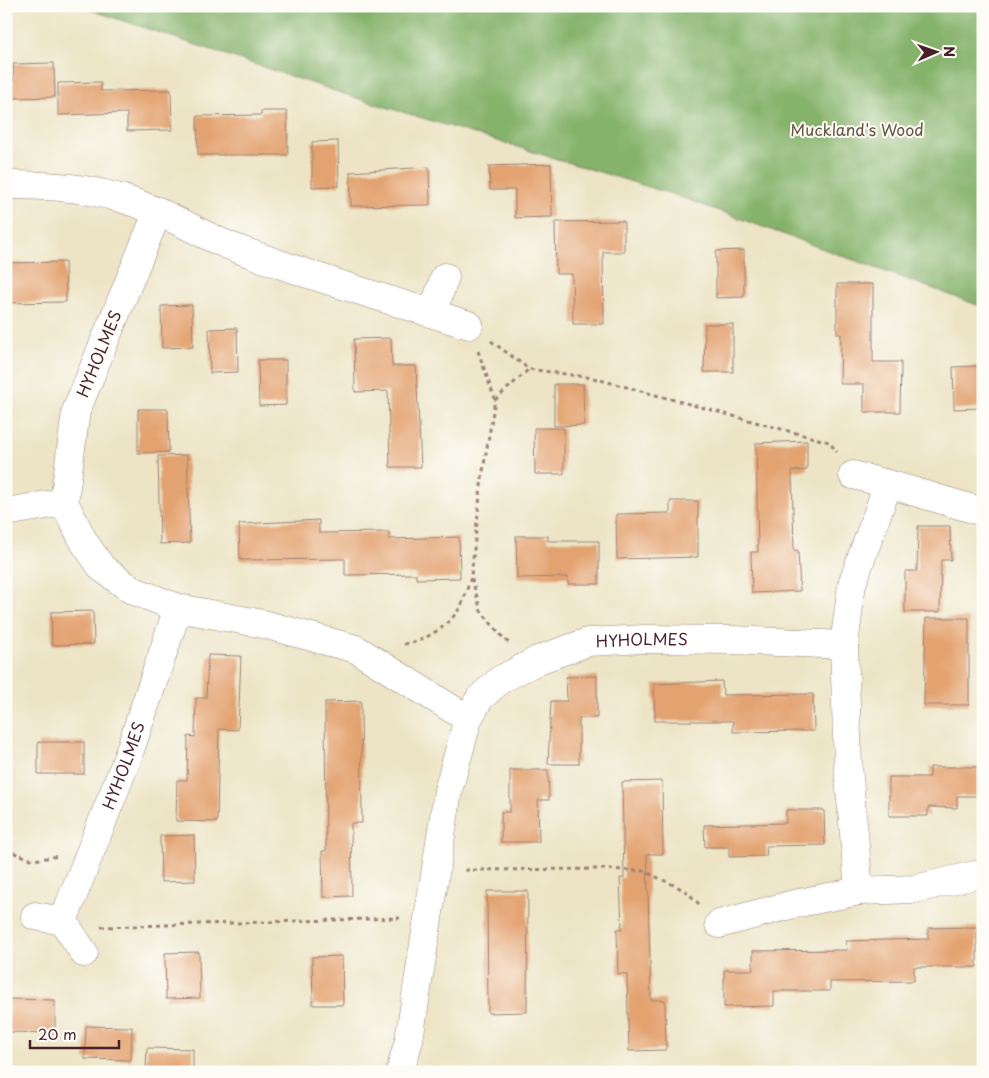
<svg xmlns="http://www.w3.org/2000/svg" width="989" height="1078" font-family="'Playpen Sans',sans-serif">
<style>
.forest{fill:#86b36c;stroke:#68694c}
.building{fill:#e3a371}
.lines{fill:none;stroke-linecap:round;stroke-linejoin:round}
.street-casing{stroke:#9b8278;stroke-width:29}
.path{stroke:#9b8278;stroke-width:3;stroke-dasharray:4 4;stroke-linecap:butt}
.street{stroke:#fff;stroke-width:28}
.labels{text-anchor:middle;stroke-width:4;stroke-linejoin:round;paint-order:stroke}
.park-label{font-size:16px;fill:#665443;stroke:#fdfcf7}
.street-label{font-size:16px;fill:#4a1f2b;stroke:#fdfcf7}
</style>
<rect width="100%" height="100%" fill="#fdfcf7"/>
<filter id="ink" filterUnits="userSpaceOnUse"><feTurbulence type="fractalNoise" baseFrequency=".02" numOctaves="2"/><feDisplacementMap in="SourceGraphic" scale="10" xChannelSelector="R" yChannelSelector="G"/><feConvolveMatrix kernelMatrix="1 2 1 2 8 2 1 2 1" color-interpolation-filters="sRGB"/></filter>
<filter id="wash" filterUnits="userSpaceOnUse"><feTurbulence type="fractalNoise" baseFrequency=".0096" numOctaves="4" result="noise"/><feDisplacementMap in="SourceGraphic" scale="20" xChannelSelector="R" yChannelSelector="G"/><feGaussianBlur stdDeviation="1.12" result="paint"/><feColorMatrix in="noise" values="0 0 0 0 0 0 0 0 0 0 0 0 0 0 0 0 0 1.4 0 .05"/><feComposite in="paint" operator="in"/></filter>
<g filter="url(#wash)">
<rect width="100%" height="100%" fill="#ece4c5"/>
<path class="forest" d="M 79,6 L 983,6 L 983,307 L 675,195 L 350,96 Z"/>
<g id="blocks">
<g class="building">
<path d="M 54,63 L 55,97 L 14,98 L 13,64 Z"/>
<path d="M 101,82 L 101,91 L 171,90 L 172,130 L 127,131 L 127,113 L 58,115 L 58,83 Z"/>
<path d="M 261,111 L 287,111 L 288,155 L 198,155 L 197,116 L 261,115 Z"/>
<path d="M 338,141 L 339,186 L 312,187 L 312,142 Z"/>
<path d="M 551,164 L 552,217 L 515,218 L 515,190 L 490,190 L 489,166 Z"/>
<path d="M 429,167 L 430,205 L 351,206 L 350,172 Z"/>
<path d="M 624,221 L 624,252 L 603,252 L 604,324 L 573,324 L 572,274 L 556,274 L 555,222 Z"/>
<path d="M 744,250 L 744,297 L 716,298 L 716,251 Z"/>
<path d="M 65,262 L 66,302 L 6,303 L 6,263 Z"/>
<path d="M 837,284 L 873,284 L 873,362 L 901,362 L 900,412 L 864,412 L 864,384 L 840,384 L 841,334 L 837,334 Z"/>
<path d="M 192,305 L 193,347 L 162,348 L 161,306 Z"/>
<path d="M 705,324 L 733,324 L 733,372 L 704,372 Z"/>
<path d="M 237,328 L 238,372 L 210,373 L 209,329 Z"/>
<path d="M 391,338 L 392,366 L 416,366 L 421,467 L 390,467 L 388,391 L 355,392 L 354,339 Z"/>
<path d="M 258,360 L 286,360 L 286,405 L 259,406 Z"/>
<path d="M 978,366 L 979,376 L 983,376 L 983,408 L 954,409 L 953,367 Z"/>
<path d="M 554,384 L 583,384 L 584,425 L 554,426 Z"/>
<path d="M 138,409 L 168,409 L 169,452 L 138,453 Z"/>
<path d="M 534,428 L 564,428 L 564,474 L 535,474 Z"/>
<path d="M 807,441 L 807,470 L 792,471 L 794,551 L 798,550 L 800,591 L 752,593 L 751,552 L 758,552 L 756,443 Z"/>
<path d="M 187,455 L 190,543 L 160,544 L 158,456 Z"/>
<path d="M 670,501 L 698,501 L 698,557 L 617,559 L 616,514 L 670,513 Z"/>
<path d="M 319,520 L 319,533 L 389,532 L 389,539 L 459,537 L 460,578 L 416,579 L 416,574 L 345,575 L 345,559 L 240,560 L 239,524 Z"/>
<path d="M 918,526 L 950,526 L 951,560 L 941,560 L 940,612 L 905,612 L 905,571 L 917,571 Z"/>
<path d="M 516,536 L 548,536 L 548,541 L 599,541 L 599,584 L 568,584 L 568,577 L 517,578 Z"/>
<path d="M 93,611 L 94,644 L 52,645 L 51,612 Z"/>
<path d="M 926,618 L 969,618 L 969,705 L 924,705 Z"/>
<path d="M 208,655 L 241,656 L 238,730 L 219,729 L 217,822 L 176,821 L 177,780 L 187,780 L 188,736 L 195,737 L 196,698 L 206,698 Z"/>
<path d="M 597,676 L 597,718 L 579,718 L 579,764 L 548,764 L 551,701 L 567,701 L 566,677 Z"/>
<path d="M 722,681 L 723,695 L 813,694 L 814,731 L 733,732 L 733,721 L 655,721 L 654,684 Z"/>
<path d="M 361,701 L 362,823 L 351,823 L 352,896 L 323,897 L 322,851 L 326,851 L 325,702 Z"/>
<rect x="38" y="742" width="46" height="32"/>
<path d="M 930,767 L 983,767 L 983,796 L 957,796 L 957,808 L 928,807 L 928,816 L 889,816 L 889,777 L 930,777 Z"/>
<path d="M 510,770 L 548,770 L 549,800 L 538,800 L 539,842 L 501,842 L 501,812 L 510,812 Z"/>
<path d="M 662,781 L 663,854 L 647,854 L 651,1000 L 665,1000 L 666,1050 L 629,1051 L 627,974 L 618,974 L 617,929 L 622,929 L 620,878 L 624,878 L 622,782 Z"/>
<path d="M 786,810 L 824,810 L 825,845 L 766,846 L 767,856 L 729,857 L 729,847 L 705,847 L 704,825 L 786,823 Z"/>
<path d="M 194,835 L 195,881 L 161,882 L 160,836 Z"/>
<path d="M 487,891 L 528,891 L 527,1012 L 488,1013 Z"/>
<path d="M 977,927 L 977,967 L 914,967 L 914,981 L 830,982 L 830,991 L 774,991 L 774,1006 L 724,1007 L 724,970 L 753,970 L 753,951 L 847,950 L 846,941 L 928,939 L 928,928 Z"/>
<path d="M 199,952 L 200,998 L 166,999 L 165,953 Z"/>
<path d="M 342,956 L 343,1005 L 313,1005 L 312,957 Z"/>
<path d="M 9,999 L 55,1000 L 55,1033 L 8,1032 Z"/>
<path d="M 86,1026 L 132,1027 L 131,1060 L 85,1059 Z"/>
<path d="M 147,1048 L 193,1049 L 193,1072 L 146,1072 Z"/>
</g>
</g>
</g>
<g filter="url(#ink)">
<use href="#blocks" fill-opacity="0" stroke="#9b8278" stroke-width="1"/>
<g class="lines">
<g class="street-casing">
<g id="street">
<path d="M 6,185 C 61,185 107,189 158,212 C 183,222 206,237 230,246 C 309,276 389,300 469,325"/>
<path d="M 158,211 L 76,411 L 64,502 L 84,542 L 102,568 L 132,590 L 178,608 L 263,624 L 356,649 L 468,719"/>
<path d="M 432,313 L 445,277"/>
<path d="M 888,484 L 983,512"/>
<path d="M 6,512 L 64,502"/>
<path d="M 844,645 L 848,766 L 859,891 L 915,889 L 975,875"/>
<path d="M 35,916 L 63,921"/>
<path d="M 719,924 L 794,904 L 859,891"/>
<path id="s1" d="M 84,953 L 63,921 L 127,759 L 178,608"/>
<path id="s2" d="M 400,1072 L 409,1040 L 448,791 L 468,719 L 480,698 L 500,680 L 538,660 L 588,642 L 644,639 L 733,640 L 844,645 L 852,584 L 888,484 L 853,475"/>
</g>
</g>
<g class="path">
<path d="M 491,341 L 529,369 L 593,378 L 829,442 L 837,452"/>
<path d="M 478,351 L 495,400 L 482,477 L 471,576 L 481,611 L 504,639 L 509,643"/>
<path d="M 495,400 L 529,369"/>
<path d="M 404,644 C 426,641 450,625 461,606 C 465,597 468,586 471,577"/>
<path d="M 6,850 L 34,860 L 59,856"/>
<path d="M 465,870 L 604,869 L 644,871 L 686,891 L 699,904"/>
<path d="M 101,927 L 400,918"/>
</g>
<use href="#street" class="street"/>
</g>
</g>
<g class="labels">
<g class="park-label">
<text x="857" y="136">Muckland's Wood</text>
</g>
<g class="street-label">
<text transform="translate(99 354) rotate(-68)" y="6">HYHOLMES</text>
<text dy="6" stroke="none"><textPath href="#s2" startOffset="561">HYHOLMES</textPath></text>
<text dy="6" stroke="none"><textPath href="#s1" startOffset="205">HYHOLMES</textPath></text>
</g>
</g>
<rect width="989" height="1078" fill="none" stroke="#fdfcf7" stroke-width="25"/>
<g transform="translate(936 52) rotate(88)" stroke="#fdfcf7" stroke-width="4" paint-order="stroke">
<path d="M0-4L9 19L0 12L-9 19Z" fill="#4a1f2b"/>
<text y="-8" font-size="14" font-weight="bold" text-anchor="middle" fill="#4a1f2b">N</text>
</g>
<path d="M30 1040v8h89v-8" fill="none" stroke="#4a1f2b" stroke-width="2.5"/>
<text x="38" y="1040" font-size="15" fill="#4a1f2b" stroke="#fdfcf7" stroke-width="4" paint-order="stroke">20 m</text>
</svg>
